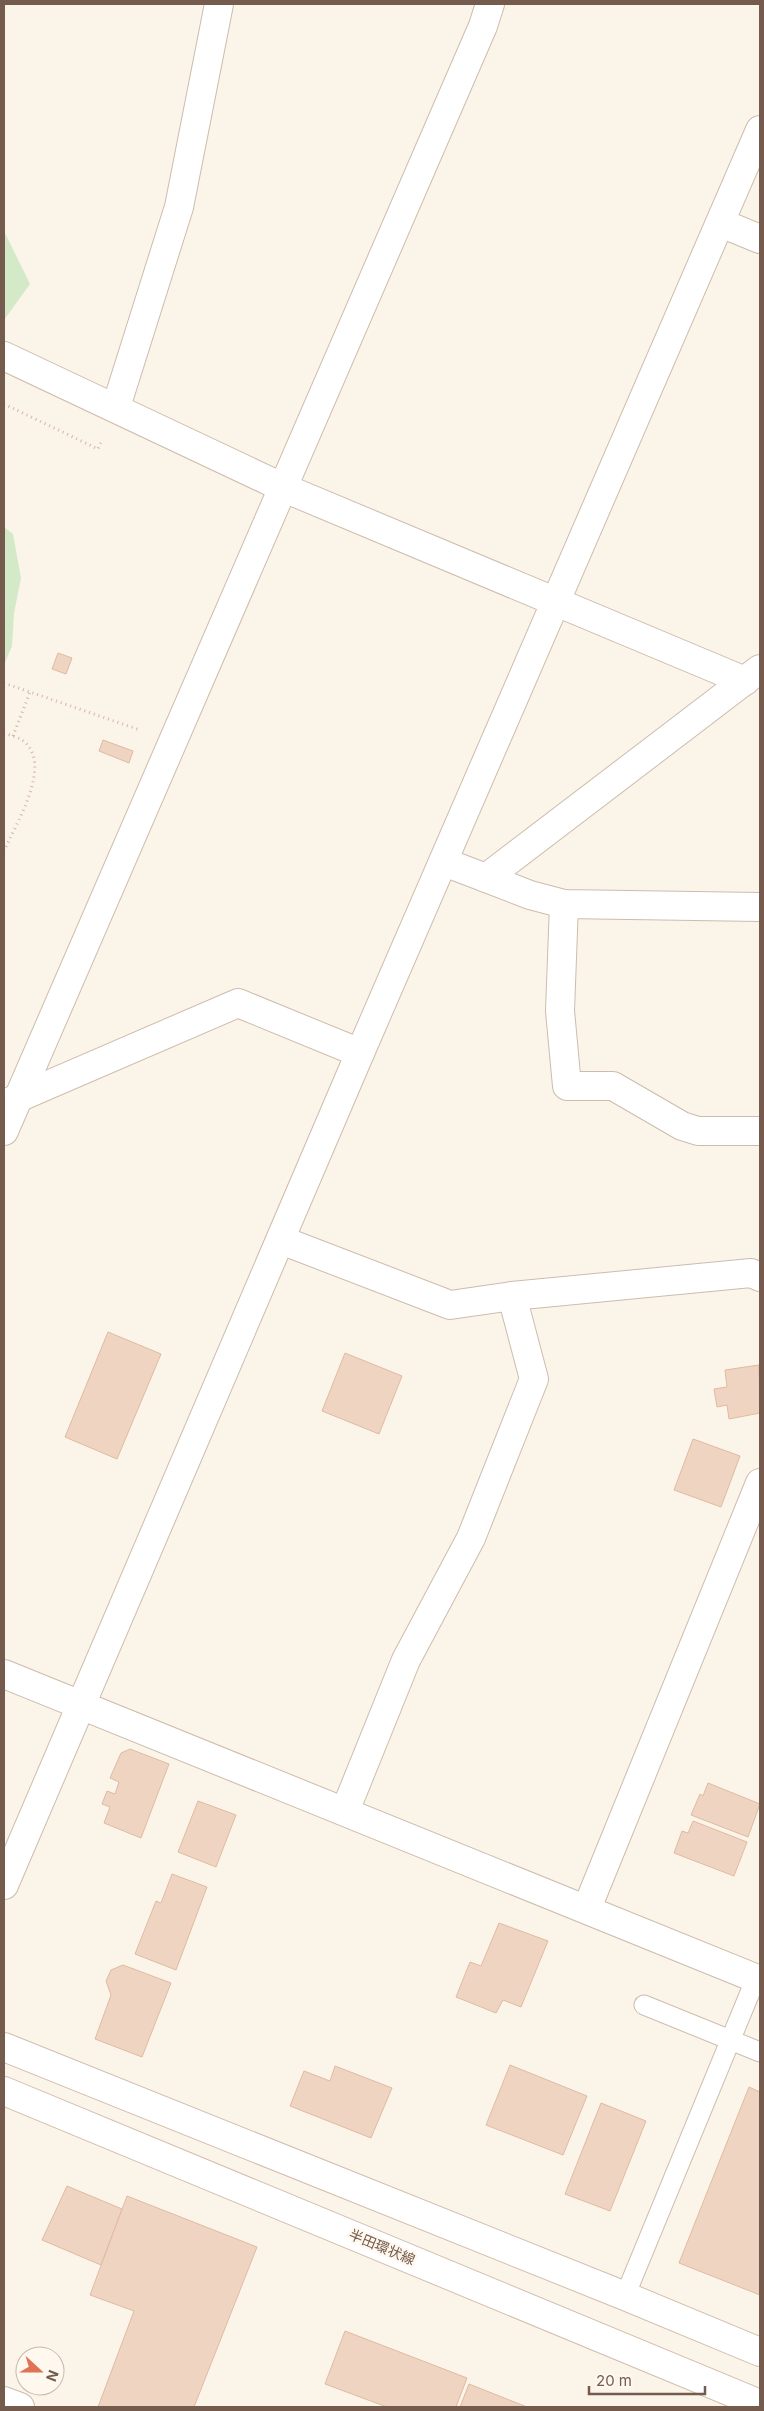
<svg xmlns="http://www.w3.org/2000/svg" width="764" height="2411" font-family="Inter,'Noto Sans JP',sans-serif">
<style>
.green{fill:#d4e9c7}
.building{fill:#efd4c1;stroke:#e1baa2}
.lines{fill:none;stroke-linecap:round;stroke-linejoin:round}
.service-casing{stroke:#cdbcae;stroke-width:21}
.minor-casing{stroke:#cdbcae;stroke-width:30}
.tertiary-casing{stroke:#cdbcae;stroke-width:30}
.secondary-casing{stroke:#d2beaf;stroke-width:30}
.path{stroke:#d5b7a4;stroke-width:3;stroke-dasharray:1 4;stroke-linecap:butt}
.service{stroke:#fff;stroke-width:19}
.minor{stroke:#fff;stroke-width:28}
.tertiary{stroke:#fff;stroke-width:28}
.secondary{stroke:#fff;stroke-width:28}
.labels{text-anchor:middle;stroke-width:4.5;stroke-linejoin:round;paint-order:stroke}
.street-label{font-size:14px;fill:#745b4d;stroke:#fef8ee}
</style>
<rect width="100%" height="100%" fill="#fbf4e8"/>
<g class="green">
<path d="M 4,231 L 30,284 L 4,320 Z"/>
<path d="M 4,527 L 13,534 L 21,578 L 14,613 L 12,646 L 4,665 Z"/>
</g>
<g class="building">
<path d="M 58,653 L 72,658 L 66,674 L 52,669 Z"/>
<path d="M 103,740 L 133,751 L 129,763 L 99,751 Z"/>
<path d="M 108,1332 L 161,1354 L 117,1459 L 65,1437 Z"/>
<path d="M 345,1353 L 402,1376 L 379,1434 L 322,1411 Z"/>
<path d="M 759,1365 L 760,1413 L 729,1419 L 727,1405 L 717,1407 L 714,1389 L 727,1387 L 725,1370 Z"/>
<path d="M 693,1439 L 740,1456 L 721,1507 L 674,1490 Z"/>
<path d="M 130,1749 L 169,1764 L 141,1838 L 104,1823 L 110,1807 L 102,1804 L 107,1791 L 115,1794 L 119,1782 L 110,1778 L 121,1753 Z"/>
<path d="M 708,1783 L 760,1804 L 748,1837 L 691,1815 L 700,1794 L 703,1796 Z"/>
<path d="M 198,1801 L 236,1815 L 216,1867 L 178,1852 Z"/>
<path d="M 693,1821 L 747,1842 L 734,1876 L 674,1853 L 682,1831 L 688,1833 Z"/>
<path d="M 172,1874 L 207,1887 L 176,1970 L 135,1954 L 156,1901 L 161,1903 Z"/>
<path d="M 499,1923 L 548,1941 L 521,2007 L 503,2000 L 496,2013 L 456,1997 L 470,1962 L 481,1966 Z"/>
<path d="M 123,1965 L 171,1983 L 142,2057 L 95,2039 L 111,1995 L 106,1981 L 111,1970 Z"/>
<path d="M 510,2065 L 587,2096 L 563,2155 L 486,2125 Z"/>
<path d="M 335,2066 L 392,2088 L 371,2138 L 290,2106 L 304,2071 L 330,2081 Z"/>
<path d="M 749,2087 L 760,2092 L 760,2295 L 679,2263 Z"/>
<path d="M 601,2103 L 646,2121 L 610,2211 L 565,2194 Z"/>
<path d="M 67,2186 L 122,2209 L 101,2265 L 42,2240 Z"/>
<path d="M 127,2196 L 257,2247 L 194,2407 L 98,2407 L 134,2311 L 90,2295 Z"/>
<path d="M 345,2331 L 467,2378 L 456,2407 L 387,2407 L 325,2384 Z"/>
<path d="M 469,2384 L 527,2407 L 460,2407 Z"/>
</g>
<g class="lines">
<g class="service-casing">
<g id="service">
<path d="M 644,2005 L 760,2052"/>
<path d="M 625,2296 L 756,1978"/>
</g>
</g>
<g class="minor-casing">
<g id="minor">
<path d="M 721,223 L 760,239"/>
<path d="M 4,356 L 284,488 L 745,681"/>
<path d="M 116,407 L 179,207 L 219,4"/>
<path d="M 444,862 L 486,878 L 760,669"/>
<path d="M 486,878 L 530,895 L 564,904 L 760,907"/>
<path d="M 564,904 L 560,1011 L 567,1086 L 613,1086 L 682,1126 L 698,1131 L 760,1131"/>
<path d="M 4,1131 L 483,26 L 490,4"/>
<path d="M 281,1240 L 450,1305 L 512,1296 L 751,1273 L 760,1277"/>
<path d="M 4,1674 L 760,1980"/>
<path d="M 345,1811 L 406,1660 L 471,1538 L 534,1379 L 512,1296"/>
<path d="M 587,1908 L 760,1483"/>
<path d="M 4,2401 L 20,2407"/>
</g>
</g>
<g class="tertiary-casing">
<g id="tertiary">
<path d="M 4,1104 L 238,1003 L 360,1053"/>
<path d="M 4,1885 L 360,1053 L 760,130"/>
</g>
</g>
<g class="secondary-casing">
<g id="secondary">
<path d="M 4,2047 L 625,2296 L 760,2352"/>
<path d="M 4,2091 L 760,2404"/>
</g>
</g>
<g class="path">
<path d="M 4,404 L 98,449 L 102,440"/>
<path d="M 4,683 L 140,730"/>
<path d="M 4,733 C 10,735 17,737 22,740 C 55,763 15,825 4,851"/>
<path d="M 13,736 L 30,692"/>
</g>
<use href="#service" class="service"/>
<use href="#minor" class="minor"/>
<use href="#tertiary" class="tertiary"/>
<use href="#secondary" class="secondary"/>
</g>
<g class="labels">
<g class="street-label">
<text transform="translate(382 2247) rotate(23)" y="5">半田環状線</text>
</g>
</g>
<rect width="764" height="2411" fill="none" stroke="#745b4d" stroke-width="10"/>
<g transform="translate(40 2371) rotate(111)"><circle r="24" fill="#fef8ee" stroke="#c7b9ae"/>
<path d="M0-4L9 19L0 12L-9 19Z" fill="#df7354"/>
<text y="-8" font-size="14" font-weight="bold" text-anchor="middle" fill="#745b4d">N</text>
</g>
<path d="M589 2386v8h116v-8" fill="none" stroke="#745b4d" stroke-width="2.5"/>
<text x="596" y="2386" font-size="15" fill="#745b4d" stroke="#fef8ee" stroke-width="4" paint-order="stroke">20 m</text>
</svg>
